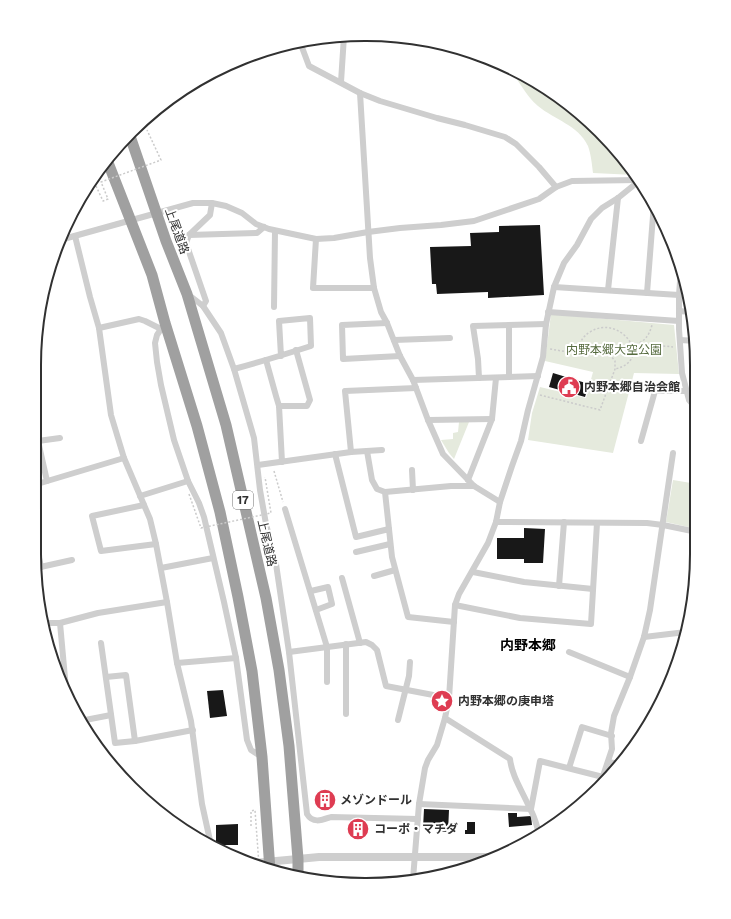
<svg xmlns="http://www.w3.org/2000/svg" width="731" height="919" font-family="'Work Sans','Noto Sans JP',sans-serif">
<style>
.green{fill:#e5eadd}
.building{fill:#181818}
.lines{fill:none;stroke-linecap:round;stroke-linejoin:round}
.path{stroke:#cbcbcb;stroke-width:1.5;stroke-dasharray:2 2;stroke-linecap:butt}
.minor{stroke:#cecece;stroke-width:6}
.tertiary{stroke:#cecece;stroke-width:8}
.trunk{stroke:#a0a0a0;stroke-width:11}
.path-bridge{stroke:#cbcbcb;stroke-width:1.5;stroke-dasharray:2 2;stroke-linecap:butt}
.labels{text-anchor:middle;stroke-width:4;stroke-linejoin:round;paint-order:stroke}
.shield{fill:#fff;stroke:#6f6f6f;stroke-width:1}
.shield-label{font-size:11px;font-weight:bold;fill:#313131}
.street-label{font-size:12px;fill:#313131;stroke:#fff}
.park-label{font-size:12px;fill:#566b3f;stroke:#fff}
.poi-label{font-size:12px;font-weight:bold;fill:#313131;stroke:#fff;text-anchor:start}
.quarter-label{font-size:14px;font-weight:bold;fill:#000;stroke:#fff}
.rim{fill:none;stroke:#313131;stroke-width:2}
</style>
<rect width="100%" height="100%" fill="#fff"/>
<g class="green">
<path d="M 508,67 L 512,68 L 567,103 L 615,147 L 635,175 L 593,173 C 592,165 591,154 588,146 C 578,125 555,120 538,106 C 526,96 518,79 508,67 Z"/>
<path d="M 551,314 L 674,325 L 679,374 L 634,373 L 613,453 L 528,440 L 532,413 L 540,387 L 586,398 L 593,372 L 545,361 Z"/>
<path d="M 459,422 L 469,422 L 454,459 L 449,453 L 441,440 L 453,439 L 453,433 L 458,432 Z"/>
<path d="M 673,480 L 697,484 L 697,529 L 666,522 Z"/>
</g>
<g class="building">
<path d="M 540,225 L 544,295 L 488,298 L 488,292 L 437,294 L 436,284 L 432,284 L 430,247 L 471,246 L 470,233 L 499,232 L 499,226 Z"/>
<path d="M 553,373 L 589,384 L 585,397 L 549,387 Z"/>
<path d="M 524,528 L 545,529 L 543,563 L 524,563 L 524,559 L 497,559 L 497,538 L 524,538 Z"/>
<path d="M 223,690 L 227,716 L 210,718 L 207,691 Z"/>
<path d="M 333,793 L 334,806 L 317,806 L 316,794 Z"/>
<path d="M 424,809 L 449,810 L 448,832 L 437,831 L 437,825 L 428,825 L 428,828 L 423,828 Z"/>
<path d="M 508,813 L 517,813 L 517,817 L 531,816 L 532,825 L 509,827 Z"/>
<path d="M 353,822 L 364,822 L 363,836 L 352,835 Z"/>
<path d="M 467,822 L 475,822 L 475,834 L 465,834 L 465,830 L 467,830 Z"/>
<path d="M 238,824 L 238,845 L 216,845 L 216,825 Z"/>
</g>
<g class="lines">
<g class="path">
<path d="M 525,76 L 526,78 L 528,78"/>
<path d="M 632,345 C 644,343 649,336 652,325"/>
<path d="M 579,352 C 579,343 582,337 590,332 C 620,313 655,360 615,369"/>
<path d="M 633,354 C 644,345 659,345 673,347"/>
<path d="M 540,395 L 600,410 L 615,369 L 615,361 L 611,356 L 606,353 L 597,354 L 568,352 L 550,349"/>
<path d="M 274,471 L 283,502"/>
</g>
<g class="minor">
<path d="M 300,42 L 309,66 L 360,93 L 380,101 L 437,118 L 465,125 L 505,137 L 516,144 L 539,167 L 556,187"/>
<path d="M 341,82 L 344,36"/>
<path d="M 360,93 L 370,258 L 374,288 L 381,312 L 387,323 L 400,356 L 413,380 L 428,420 L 443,454 L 474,486 L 500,502"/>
<path d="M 189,235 L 257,233 L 264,227"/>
<path d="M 75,236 L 90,297 L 99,328 L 111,415 L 124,458 L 150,519 L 156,544 L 167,602 L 177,663 L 191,721 L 202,804 L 211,845"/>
<path d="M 316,239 L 313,288 L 374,288"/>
<path d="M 60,240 L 193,203 L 212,203 L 226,206 L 242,213 L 256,224 L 269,229 L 316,239 L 334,238 L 368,232 L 400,228 L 441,225 L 474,221 L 539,199 L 556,187 L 572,181 L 638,180"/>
<path d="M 681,268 L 679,295 L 679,329 L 682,373 L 689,400 L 696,408"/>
<path d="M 554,287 L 679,295"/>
<path d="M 608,290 L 618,198"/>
<path d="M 647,293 L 654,203"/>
<path d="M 189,295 L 203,306 L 221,333 L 234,369 L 254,438 L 260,490 L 266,524 L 276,564 L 289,652 L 307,814 C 313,824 322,820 331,817 L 418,819"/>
<path d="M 203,306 L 206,301 L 186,243 L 189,235 L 210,215 L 212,203"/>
<path d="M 274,307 L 275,231"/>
<path d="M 679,311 L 691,312"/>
<path d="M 548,312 L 679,321"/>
<path d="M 165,323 L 157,335 L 155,343 L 157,362 L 161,385 L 174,440 L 188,481 L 199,503 L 204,517 L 224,602 L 236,658 L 247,740 L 251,750 L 262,757"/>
<path d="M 387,323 L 342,325 L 343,359 L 400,356"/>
<path d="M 509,325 L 509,377"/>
<path d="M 99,328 L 139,319 L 145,321 L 161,329"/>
<path d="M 394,340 L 450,338"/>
<path d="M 680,340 L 696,341"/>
<path d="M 266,360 L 276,396 L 279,406 L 282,462"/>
<path d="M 234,369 C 260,362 286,354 311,346 L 310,318 L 279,321 L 281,356"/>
<path d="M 479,378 L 478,359 L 473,326 L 546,324"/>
<path d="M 413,380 L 538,376"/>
<path d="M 279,406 L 307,406 L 310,400 L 296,350"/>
<path d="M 428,420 L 492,419"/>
<path d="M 641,441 L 655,391 L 687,391"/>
<path d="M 367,451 L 372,480 L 377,489 L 385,492"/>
<path d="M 351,452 L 382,450"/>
<path d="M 335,454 L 356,537 L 389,529 L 392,557 L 408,617 L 454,622"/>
<path d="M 258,465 L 351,452 L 345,391 L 416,388"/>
<path d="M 412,470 L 413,490"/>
<path d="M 468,480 L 492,419 L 496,378"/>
<path d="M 47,481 L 38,441 L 60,438"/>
<path d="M 34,485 L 124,458"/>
<path d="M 140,496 L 188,481"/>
<path d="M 144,505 L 92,516 L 101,551 L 156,544"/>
<path d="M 285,509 L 327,647 L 327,682"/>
<path d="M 496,522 L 647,523 L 663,525 L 697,532"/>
<path d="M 389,529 L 385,492 L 451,486 L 474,486"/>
<path d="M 34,534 L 41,567"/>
<path d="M 356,552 L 390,544"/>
<path d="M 36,568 L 72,560"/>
<path d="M 161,568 L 213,558"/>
<path d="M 473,572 L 524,582 L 593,589"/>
<path d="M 374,576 L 395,570"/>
<path d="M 342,578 L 360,643"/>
<path d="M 559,586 L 564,522"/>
<path d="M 311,591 L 328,587 L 332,604 L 316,610"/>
<path d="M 455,605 L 520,618 L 591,624 L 597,523"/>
<path d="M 43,623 L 60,623 L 98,613 L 167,602"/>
<path d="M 60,623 L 66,689"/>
<path d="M 644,637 L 686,632"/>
<path d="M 101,643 L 115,743 L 135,741 L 193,730"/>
<path d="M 289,652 L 366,642 L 372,645 L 377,650 L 386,686 L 449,698"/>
<path d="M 569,652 L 630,677"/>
<path d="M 177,663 L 236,658"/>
<path d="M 106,677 L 126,675 L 135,741"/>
<path d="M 346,714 L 346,644"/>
<path d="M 445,718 L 510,759 C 512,777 523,792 530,809 C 534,815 536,823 538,830 L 545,831"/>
<path d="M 398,720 L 409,676 L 410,662"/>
<path d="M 80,721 L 111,715"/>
<path d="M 608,762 L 620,764"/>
<path d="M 569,768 L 582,727 L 612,736"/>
<path d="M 600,785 L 612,749 L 611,733 L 614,716 L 630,677 L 644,637 L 650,610 L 673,453"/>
<path d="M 419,804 L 531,809"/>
<path d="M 531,809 L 540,761 L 603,777"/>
<path d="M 413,879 L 419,804 L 425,768 L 428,760 L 437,745 L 445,718 L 449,698 L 455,605 L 459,594 L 488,543 L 496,522 L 500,502 L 512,466 L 521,441 L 528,410 L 543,357 L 546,324 L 554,287 L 564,263 L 577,245 L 591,219 L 602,208 L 618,198 L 639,181"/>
</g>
<path class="tertiary" d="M 254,863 L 298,859 L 319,857 L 492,857"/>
<g class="trunk">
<path d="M 130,136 L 166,241 L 187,294 L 226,425 L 266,598 L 279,670 L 289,746 L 298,859 L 298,876"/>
<path d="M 107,160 L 152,275 L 165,323 L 197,426 L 220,512 L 238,597 L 252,671 L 262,757 L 270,870"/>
</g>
<g class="path-bridge">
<path d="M 96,186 L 103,201 L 108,199 L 101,182 L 161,160 L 147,130"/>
<path d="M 189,494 L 201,528 L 271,513 L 265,477"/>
<path d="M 251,826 L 251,811 L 255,810 L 259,865"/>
</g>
</g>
<defs>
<g id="civic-disc" transform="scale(1.15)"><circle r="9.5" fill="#de3c52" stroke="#fff"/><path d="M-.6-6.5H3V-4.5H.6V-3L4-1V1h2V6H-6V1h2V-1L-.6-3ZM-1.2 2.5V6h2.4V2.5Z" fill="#fff"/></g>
<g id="sight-disc" transform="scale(1.15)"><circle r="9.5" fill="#de3c52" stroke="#fff"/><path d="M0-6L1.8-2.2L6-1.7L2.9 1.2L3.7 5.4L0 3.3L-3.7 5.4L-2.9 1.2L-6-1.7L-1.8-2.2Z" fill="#fff"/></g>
<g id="building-disc" transform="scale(1.15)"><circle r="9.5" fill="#de3c52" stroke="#fff"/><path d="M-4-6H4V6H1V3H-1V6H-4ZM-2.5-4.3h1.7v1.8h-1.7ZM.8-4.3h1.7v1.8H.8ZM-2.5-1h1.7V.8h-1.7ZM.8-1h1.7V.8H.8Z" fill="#fff"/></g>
</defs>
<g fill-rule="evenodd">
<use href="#civic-disc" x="569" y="387"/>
<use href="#sight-disc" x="442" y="701"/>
<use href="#building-disc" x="325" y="800"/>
<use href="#building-disc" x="358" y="829"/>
</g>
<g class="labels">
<rect class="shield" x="233" y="491" width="20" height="18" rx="3"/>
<g class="shield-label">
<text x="243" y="504">17</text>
</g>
<g class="street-label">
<text transform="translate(177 231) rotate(70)" y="4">上尾道路</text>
<text transform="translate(267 543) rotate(77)" y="4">上尾道路</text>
</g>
<g class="park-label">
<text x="614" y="354">内野本郷大空公園</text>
</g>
<g class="poi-label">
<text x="584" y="391">内野本郷自治会館</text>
<text x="458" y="705">内野本郷の庚申塔</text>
<text x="340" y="804">メゾンドール</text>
<text x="374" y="833">コーポ・マチダ</text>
</g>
<g class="quarter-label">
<text x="528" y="650">内野本郷</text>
</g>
</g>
<path d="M0 0H731V919H0ZM365 41H366A324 324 0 0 1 690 365V554A324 324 0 0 1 366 878H365A324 324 0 0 1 41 554V365A324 324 0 0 1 365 41Z" fill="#fff" fill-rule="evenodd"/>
<path class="rim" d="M365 41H366A324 324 0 0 1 690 365V554A324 324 0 0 1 366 878H365A324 324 0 0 1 41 554V365A324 324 0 0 1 365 41Z"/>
</svg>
